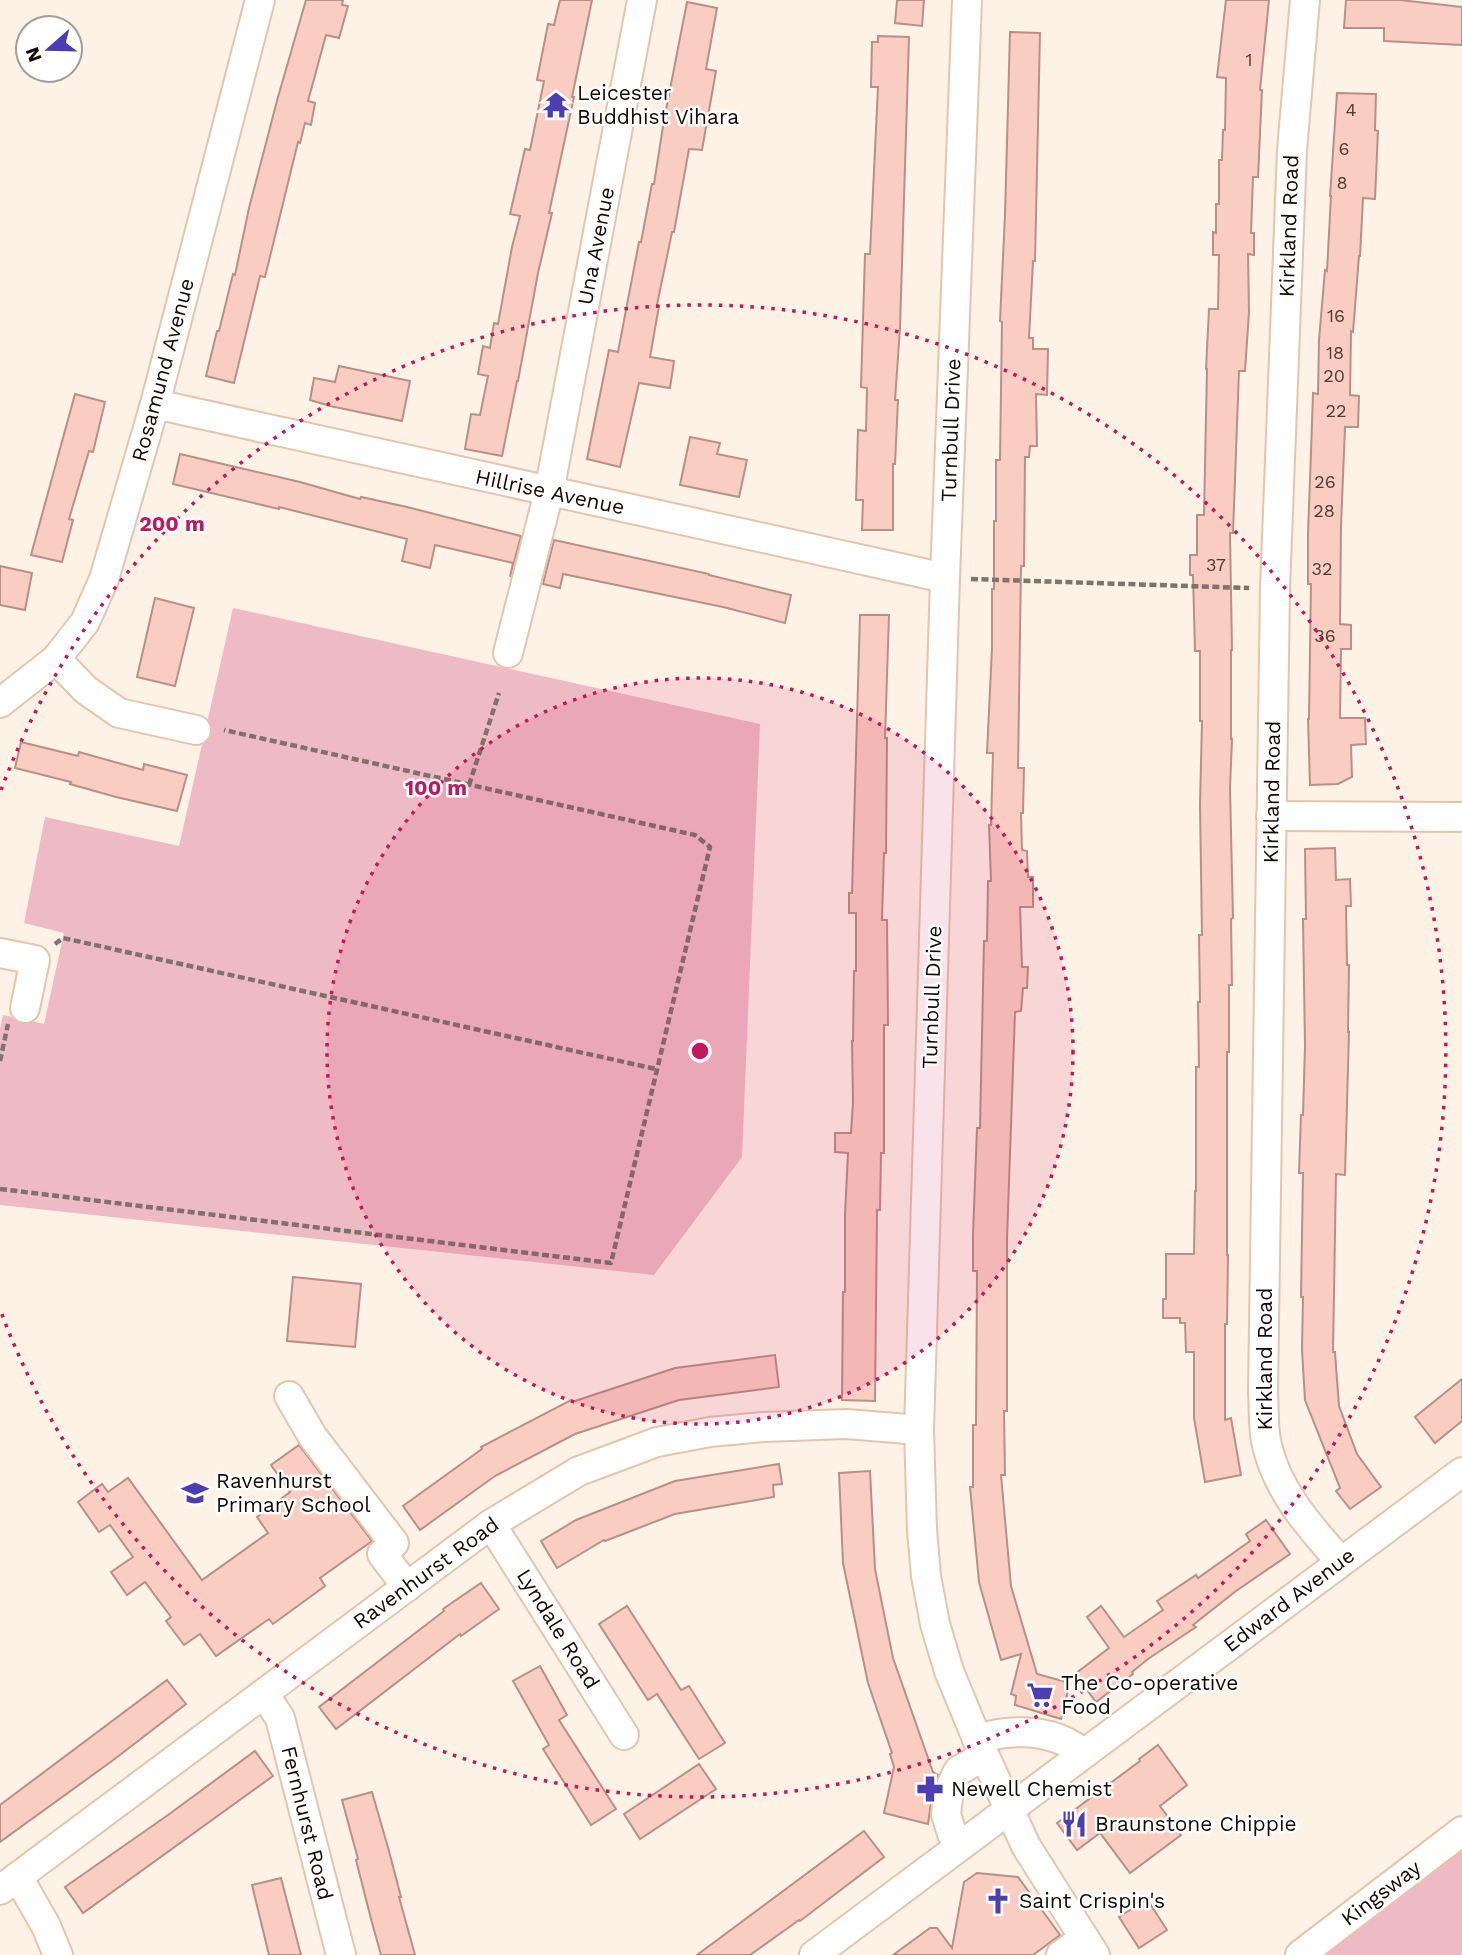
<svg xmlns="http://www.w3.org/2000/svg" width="1462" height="1955" font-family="'Work Sans',sans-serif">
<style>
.green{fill:#eebbc4}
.building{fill:#facdc3;stroke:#b79087;stroke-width:2}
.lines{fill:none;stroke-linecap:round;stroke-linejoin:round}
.minor-casing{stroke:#e4c5ab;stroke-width:32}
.path{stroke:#7e726a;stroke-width:4.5;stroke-dasharray:7 3.5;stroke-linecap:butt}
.minor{stroke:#fff;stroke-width:28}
.ring{fill:none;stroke:#c2185b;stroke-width:3.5;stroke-dasharray:3.5 7}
.labels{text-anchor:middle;stroke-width:5;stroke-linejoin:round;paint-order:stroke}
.number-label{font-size:18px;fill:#4e3b33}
.poi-label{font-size:21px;fill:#140a03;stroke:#fff;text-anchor:start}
.street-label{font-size:21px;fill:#140a03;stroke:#fff}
.centre{fill:#c2185b;stroke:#fff;stroke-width:3.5}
.ring-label{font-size:21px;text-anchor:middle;font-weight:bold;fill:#c2185b;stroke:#fff;stroke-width:5;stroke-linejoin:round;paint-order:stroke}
</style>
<rect width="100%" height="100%" fill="#fef1e6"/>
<g class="green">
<path d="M 233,608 L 760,724 L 742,1157 L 654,1275 L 0,1205 L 0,1028 L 3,1015 L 44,1024 L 64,933 L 24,923 L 45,817 L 179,846 Z"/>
<path d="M 1462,1848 L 1462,1955 L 1322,1955 Z"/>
</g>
<g class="building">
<path d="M 306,0 L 343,0 L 342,5 L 348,6 L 339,38 L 326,35 L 308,101 L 315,103 L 311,125 L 305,123 L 300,143 L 298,142 L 265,277 L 260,276 L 234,383 L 206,376 L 217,331 L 219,331 L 233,274 L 235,275 L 249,208 L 278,97 Z"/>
<path d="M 560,0 L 592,0 L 572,97 L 574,97 L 549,213 L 552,213 L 538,273 L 518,381 L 517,381 L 502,456 L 465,449 L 471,414 L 480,415 L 488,376 L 478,374 L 483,346 L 490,348 L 494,323 L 498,324 L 512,247 L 520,216 L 510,214 L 525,149 L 530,150 L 544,81 L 537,80 L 548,24 L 554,25 Z"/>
<path d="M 897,0 L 924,0 L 922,26 L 895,23 Z"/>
<path d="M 1226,0 L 1269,0 L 1260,90 L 1262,90 L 1258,177 L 1253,177 L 1251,233 L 1254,233 L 1254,255 L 1248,254 L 1249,312 L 1245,371 L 1239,371 L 1233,533 L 1230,533 L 1232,650 L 1231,650 L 1231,739 L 1232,739 L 1230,788 L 1233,918 L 1231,919 L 1232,985 L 1229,985 L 1229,1052 L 1227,1052 L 1227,1255 L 1228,1255 L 1227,1324 L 1225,1324 L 1225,1420 L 1231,1418 L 1241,1475 L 1205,1482 L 1194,1418 L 1194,1352 L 1186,1352 L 1185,1323 L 1180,1323 L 1180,1318 L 1163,1318 L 1163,1299 L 1166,1299 L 1166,1254 L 1194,1254 L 1195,1191 L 1196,1191 L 1196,1067 L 1199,1067 L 1198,1002 L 1200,1002 L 1199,935 L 1202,935 L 1200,805 L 1202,721 L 1200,721 L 1200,651 L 1195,651 L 1193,575 L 1190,575 L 1190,555 L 1197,555 L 1197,515 L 1204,515 L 1207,369 L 1206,369 L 1209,309 L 1218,309 L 1219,255 L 1213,255 L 1213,232 L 1216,233 L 1216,204 L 1219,204 L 1219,160 L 1222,160 L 1223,130 L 1225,130 L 1226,78 L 1217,77 Z"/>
<path d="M 1346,0 L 1400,0 L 1462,7 L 1462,45 L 1384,41 L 1384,28 L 1344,28 Z"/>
<path d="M 687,2 L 717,8 L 706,69 L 716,71 L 702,150 L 689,149 L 674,232 L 672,232 L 657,305 L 659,306 L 650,357 L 674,361 L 670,388 L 639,383 L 620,467 L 587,459 L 609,350 L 618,352 L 639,242 L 641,242 L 652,184 L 654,184 L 664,120 Z"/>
<path d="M 1010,32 L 1040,33 L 1035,261 L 1033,261 L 1029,338 L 1033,338 L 1033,349 L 1048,349 L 1047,395 L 1036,394 L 1037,446 L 1030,446 L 1029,457 L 1025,457 L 1024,566 L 1021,566 L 1018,768 L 1024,768 L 1023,813 L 1021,813 L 1022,850 L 1027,851 L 1028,877 L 1033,877 L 1033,907 L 1020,907 L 1022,967 L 1028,967 L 1027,988 L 1023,988 L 1021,1011 L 1015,1012 L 1007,1239 L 1007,1411 L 1004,1411 L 1005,1475 L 1001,1475 L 1011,1586 L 1037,1674 L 1070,1683 L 1061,1719 L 1015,1705 L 1016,1696 L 1011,1694 L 1021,1654 L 1001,1660 L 979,1582 L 970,1487 L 973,1487 L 973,1425 L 976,1425 L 977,1271 L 973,1271 L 973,1235 L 977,1128 L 980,1128 L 984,941 L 987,941 L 988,881 L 991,881 L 989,825 L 991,825 L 993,753 L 987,753 L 992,648 L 992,589 L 994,589 L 994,521 L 996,521 L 996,460 L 1000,460 L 1002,322 L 1000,321 L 1005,215 Z"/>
<path d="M 878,36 L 909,37 L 900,328 L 895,400 L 898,400 L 895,464 L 893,464 L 893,530 L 862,530 L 863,500 L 856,500 L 858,430 L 866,431 L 867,388 L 861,387 L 865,254 L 870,254 L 878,87 L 871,87 L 872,42 L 878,42 Z"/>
<path d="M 1337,93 L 1376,94 L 1375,130 L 1378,131 L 1375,199 L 1363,198 L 1360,256 L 1359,256 L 1353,332 L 1351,331 L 1350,395 L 1359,396 L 1358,427 L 1345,427 L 1341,526 L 1340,624 L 1351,625 L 1351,649 L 1341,649 L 1340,718 L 1365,718 L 1366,744 L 1351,745 L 1352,777 L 1338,784 L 1310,785 L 1308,719 L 1309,719 L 1311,584 L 1308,584 L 1308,534 L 1311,452 L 1313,393 L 1318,394 L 1319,340 L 1325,270 L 1327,271 L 1331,196 L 1330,196 Z"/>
<path d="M 339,366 L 410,381 L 402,421 L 330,406 L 310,400 L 314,378 L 335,382 Z"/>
<path d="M 75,394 L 105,402 L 93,452 L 89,451 L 69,519 L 73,520 L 62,562 L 31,555 Z"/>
<path d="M 690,437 L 720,443 L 717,454 L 747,460 L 739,497 L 680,485 Z"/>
<path d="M 180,454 L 300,482 L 360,499 L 361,497 L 407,507 L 521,536 L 510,577 L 513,563 L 435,545 L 430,568 L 402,561 L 407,539 L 279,507 L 279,509 L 173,484 Z"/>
<path d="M 554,540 L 709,574 L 709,575 L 791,595 L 785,623 L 723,607 L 563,574 L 560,588 L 543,584 Z"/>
<path d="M 0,566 L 32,573 L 25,610 L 0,605 Z"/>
<path d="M 155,598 L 194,608 L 175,686 L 137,677 Z"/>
<path d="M 860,615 L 889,615 L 885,738 L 887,738 L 886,853 L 884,853 L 882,920 L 887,920 L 888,1025 L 884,1025 L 884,1153 L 881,1153 L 880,1210 L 877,1210 L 875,1401 L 842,1400 L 843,1292 L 845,1292 L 845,1215 L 848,1153 L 835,1152 L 835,1133 L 851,1133 L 853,1102 L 852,1041 L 853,1041 L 854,971 L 856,971 L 856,913 L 849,913 L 849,893 L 852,893 Z"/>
<path d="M 21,742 L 78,756 L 79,752 L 143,770 L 144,764 L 187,775 L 177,811 L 116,797 L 70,784 L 71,782 L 15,768 Z"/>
<path d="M 1335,848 L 1336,880 L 1350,879 L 1351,906 L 1346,906 L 1347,965 L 1349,965 L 1348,1032 L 1349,1032 L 1345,1175 L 1336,1174 L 1333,1352 L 1335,1352 L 1339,1406 L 1357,1454 L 1381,1487 L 1350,1509 L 1336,1491 L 1340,1488 L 1305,1400 L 1302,1350 L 1303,1297 L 1301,1297 L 1303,1173 L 1299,1173 L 1301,1115 L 1303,1115 L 1305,1046 L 1303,919 L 1306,919 L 1305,849 Z"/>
<path d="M 293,1277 L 361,1284 L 355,1347 L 287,1341 Z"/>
<path d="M 775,1355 L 779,1387 L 679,1400 L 575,1434 L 495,1476 L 420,1530 L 403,1506 L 482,1449 L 481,1447 L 571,1400 L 572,1402 L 675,1368 Z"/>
<path d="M 1462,1379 L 1462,1421 L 1435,1443 L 1415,1417 Z"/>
<path d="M 299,1445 L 372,1541 L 320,1578 L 325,1586 L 273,1624 L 269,1619 L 216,1656 L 200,1634 L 184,1645 L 166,1621 L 171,1617 L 145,1582 L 127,1595 L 111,1572 L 133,1557 L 110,1525 L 99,1532 L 78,1502 L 102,1484 L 108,1492 L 128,1478 L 202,1580 L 268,1533 L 257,1517 L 290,1492 L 271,1465 Z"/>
<path d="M 779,1464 L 782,1484 L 773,1485 L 774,1497 L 675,1514 L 605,1541 L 604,1540 L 557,1568 L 541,1541 L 576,1520 L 675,1481 Z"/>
<path d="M 870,1471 L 875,1569 L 893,1658 L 933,1772 L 938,1775 L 933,1788 L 928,1824 L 884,1813 L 894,1767 L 890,1754 L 892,1753 L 868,1683 L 843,1563 L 839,1473 Z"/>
<path d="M 1266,1520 L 1290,1554 L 1236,1591 L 1193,1625 L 1196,1627 L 1148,1659 L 1132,1672 L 1133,1674 L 1096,1702 L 1075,1674 L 1109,1648 L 1087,1617 L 1101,1606 L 1124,1637 L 1163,1610 L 1157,1601 L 1196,1575 L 1198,1578 L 1250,1541 L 1246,1534 Z"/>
<path d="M 481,1583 L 499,1609 L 461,1636 L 460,1634 L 336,1729 L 319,1707 L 444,1611 L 443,1609 Z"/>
<path d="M 627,1606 L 681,1690 L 689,1686 L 725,1743 L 699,1759 L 657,1694 L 648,1700 L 599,1624 Z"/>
<path d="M 540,1666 L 567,1715 L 559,1720 L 616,1809 L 591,1825 L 543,1749 L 549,1745 L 513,1681 Z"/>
<path d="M 167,1680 L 186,1704 L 112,1761 L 0,1842 L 0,1805 Z"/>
<path d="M 1158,1745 L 1187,1785 L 1160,1806 L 1181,1835 L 1130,1873 L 1100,1833 L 1077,1850 L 1057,1823 L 1140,1761 L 1139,1759 Z"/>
<path d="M 255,1751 L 273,1776 L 83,1913 L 65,1887 L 168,1815 Z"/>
<path d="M 699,1764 L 716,1789 L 640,1839 L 624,1814 Z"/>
<path d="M 372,1792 L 389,1851 L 401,1897 L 399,1897 L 415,1955 L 381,1955 L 371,1919 L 356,1860 L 358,1859 L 342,1800 Z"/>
<path d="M 864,1831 L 884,1857 L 800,1921 L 799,1920 L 750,1955 L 697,1955 Z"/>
<path d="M 977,1873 L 1018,1877 L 1060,1935 L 1033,1955 L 893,1955 L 930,1928 L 937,1928 L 952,1948 L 964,1882 Z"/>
<path d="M 281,1878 L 301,1955 L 269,1955 L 252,1885 Z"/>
<path d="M 1147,1899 L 1167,1930 L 1139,1948 L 1119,1917 Z"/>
</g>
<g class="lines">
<g class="minor-casing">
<g id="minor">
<path d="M 967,0 L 945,578 L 919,1430 L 922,1530 L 926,1576 L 935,1624 L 949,1671 L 977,1739 L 1026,1846 L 1095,1955"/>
<path d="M 1305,0 L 1292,150 L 1275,589 L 1263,1391 C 1264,1408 1263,1425 1266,1441 C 1276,1490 1309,1526 1341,1562"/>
<path d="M 155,404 L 945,578"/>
<path d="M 508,653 L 549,492 L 642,0"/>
<path d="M 56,659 L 86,690 L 119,713 L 196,730"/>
<path d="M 0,703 L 56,659 L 85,622 L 104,579 L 155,404 L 260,0"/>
<path d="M 1271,816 L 1462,817"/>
<path d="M 0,953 L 35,960 L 25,1008"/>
<path d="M 289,1396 L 313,1437 L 394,1543 L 382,1554 L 407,1587"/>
<path d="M 491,1524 L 624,1735"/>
<path d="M 264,1694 L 280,1718 L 341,1955"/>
<path d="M 977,1739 C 1003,1731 1034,1729 1059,1739 C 1068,1742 1076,1748 1084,1753"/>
<path d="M 960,1845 L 952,1834 L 946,1814 L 949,1790 L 958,1771 L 984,1756"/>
<path d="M 18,1877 L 46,1926 L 58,1955"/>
<path d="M 0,1890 L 491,1524 L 579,1471 L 657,1442 L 710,1432 L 763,1427 L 847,1424 L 919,1430"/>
<path d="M 814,1955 L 1462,1472"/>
<path d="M 1061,1955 L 1084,1938"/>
<path d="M 1300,1955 L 1462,1831"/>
</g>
</g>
<g class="path">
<path d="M 971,579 L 1249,588"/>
<path d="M 469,785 L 499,693"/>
<path d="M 55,944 L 63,938 L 656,1069"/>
<path d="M 0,1061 L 8,1024"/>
<path d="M 0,1189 L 611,1263 L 710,847 L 695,835 L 224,730"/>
</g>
<use href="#minor" class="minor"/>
</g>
<circle cx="700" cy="1051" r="373" fill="#c2185b" fill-opacity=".12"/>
<g class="ring">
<circle cx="700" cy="1051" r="373"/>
<path d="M1 790A746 746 0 1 1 1 1312"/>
</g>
<defs>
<g id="temple-bare" transform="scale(2.1)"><path d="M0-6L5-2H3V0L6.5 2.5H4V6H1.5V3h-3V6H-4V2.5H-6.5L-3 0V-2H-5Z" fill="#4d3db4" stroke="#fff" stroke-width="2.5" paint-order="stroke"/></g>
<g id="school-bare" transform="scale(2.1)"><path d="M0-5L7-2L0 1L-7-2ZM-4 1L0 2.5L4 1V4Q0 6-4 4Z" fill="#4d3db4" stroke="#fff" stroke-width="2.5" paint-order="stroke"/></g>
<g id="supermarket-bare" transform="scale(2.1)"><path d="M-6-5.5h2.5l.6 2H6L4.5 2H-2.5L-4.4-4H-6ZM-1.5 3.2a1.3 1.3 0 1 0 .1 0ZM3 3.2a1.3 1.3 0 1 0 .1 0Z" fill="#4d3db4" stroke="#fff" stroke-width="2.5" paint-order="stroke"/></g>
<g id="pharmacy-bare" transform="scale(2.1)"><path d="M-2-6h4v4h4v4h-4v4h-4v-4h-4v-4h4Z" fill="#4d3db4" stroke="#fff" stroke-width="2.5" paint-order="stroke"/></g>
<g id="restaurant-bare" transform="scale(2.1)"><path d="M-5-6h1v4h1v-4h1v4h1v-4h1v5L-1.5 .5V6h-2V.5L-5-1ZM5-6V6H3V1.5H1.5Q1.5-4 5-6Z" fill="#4d3db4" stroke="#fff" stroke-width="2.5" paint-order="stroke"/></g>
<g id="church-bare" transform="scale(2.1)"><path d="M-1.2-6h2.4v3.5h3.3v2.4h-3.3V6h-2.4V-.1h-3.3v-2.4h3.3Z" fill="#4d3db4" stroke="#fff" stroke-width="2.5" paint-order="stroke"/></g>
</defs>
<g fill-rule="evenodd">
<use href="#temple-bare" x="556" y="105"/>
<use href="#school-bare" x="195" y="1493"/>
<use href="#supermarket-bare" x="1040" y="1695"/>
<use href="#pharmacy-bare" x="930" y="1789"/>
<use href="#restaurant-bare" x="1074" y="1824"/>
<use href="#church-bare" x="998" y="1901"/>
</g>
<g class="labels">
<g class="number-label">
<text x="1249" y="66">1</text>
<text x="1351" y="116">4</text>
<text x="1344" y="155">6</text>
<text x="1342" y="189">8</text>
<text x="1336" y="322">16</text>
<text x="1335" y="359">18</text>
<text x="1334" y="382">20</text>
<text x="1336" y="417">22</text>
<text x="1325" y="488">26</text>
<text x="1324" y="517">28</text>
<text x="1216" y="571">37</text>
<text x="1322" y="575">32</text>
<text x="1325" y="642">36</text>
</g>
<g class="poi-label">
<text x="577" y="100">Leicester<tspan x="577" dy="24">Buddhist Vihara</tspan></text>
<text x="216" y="1488">Ravenhurst<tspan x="216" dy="24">Primary School</tspan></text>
<text x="1061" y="1690">The Co-operative<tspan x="1061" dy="24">Food</tspan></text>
<text x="951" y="1796">Newell Chemist</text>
<text x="1095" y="1831">Braunstone Chippie</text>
<text x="1019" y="1908">Saint Crispin's</text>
</g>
<g class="street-label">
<text transform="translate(1289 226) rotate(-88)" y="7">Kirkland Road</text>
<text transform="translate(596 246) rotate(-79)" y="7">Una Avenue</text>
<text transform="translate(163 370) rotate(-75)" y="7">Rosamund Avenue</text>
<text transform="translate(951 430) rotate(-88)" y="7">Turnbull Drive</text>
<text transform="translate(550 492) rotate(12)" y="7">Hillrise Avenue</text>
<text transform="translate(1272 792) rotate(-89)" y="7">Kirkland Road</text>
<text transform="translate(932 997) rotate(-88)" y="7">Turnbull Drive</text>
<text transform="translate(1265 1359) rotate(-90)" y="7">Kirkland Road</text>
<text transform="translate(426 1573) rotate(-36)" y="7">Ravenhurst Road</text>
<text transform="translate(1289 1600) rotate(-37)" y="7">Edward Avenue</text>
<text transform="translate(558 1629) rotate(58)" y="7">Lyndale Road</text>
<text transform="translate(307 1823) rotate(76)" y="7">Fernhurst Road</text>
<text transform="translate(1381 1893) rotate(-37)" y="7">Kingsway</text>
</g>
</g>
<circle cx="700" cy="1051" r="10" class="centre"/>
<g class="ring-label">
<text x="172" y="531">200 m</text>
<text x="436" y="795">100 m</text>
</g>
<g transform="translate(49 49) rotate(250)"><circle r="33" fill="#ffffff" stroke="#a19d9a" stroke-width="2"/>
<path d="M0-5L12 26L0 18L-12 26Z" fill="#4d3db4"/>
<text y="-10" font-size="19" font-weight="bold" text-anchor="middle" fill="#140a03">N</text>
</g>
</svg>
